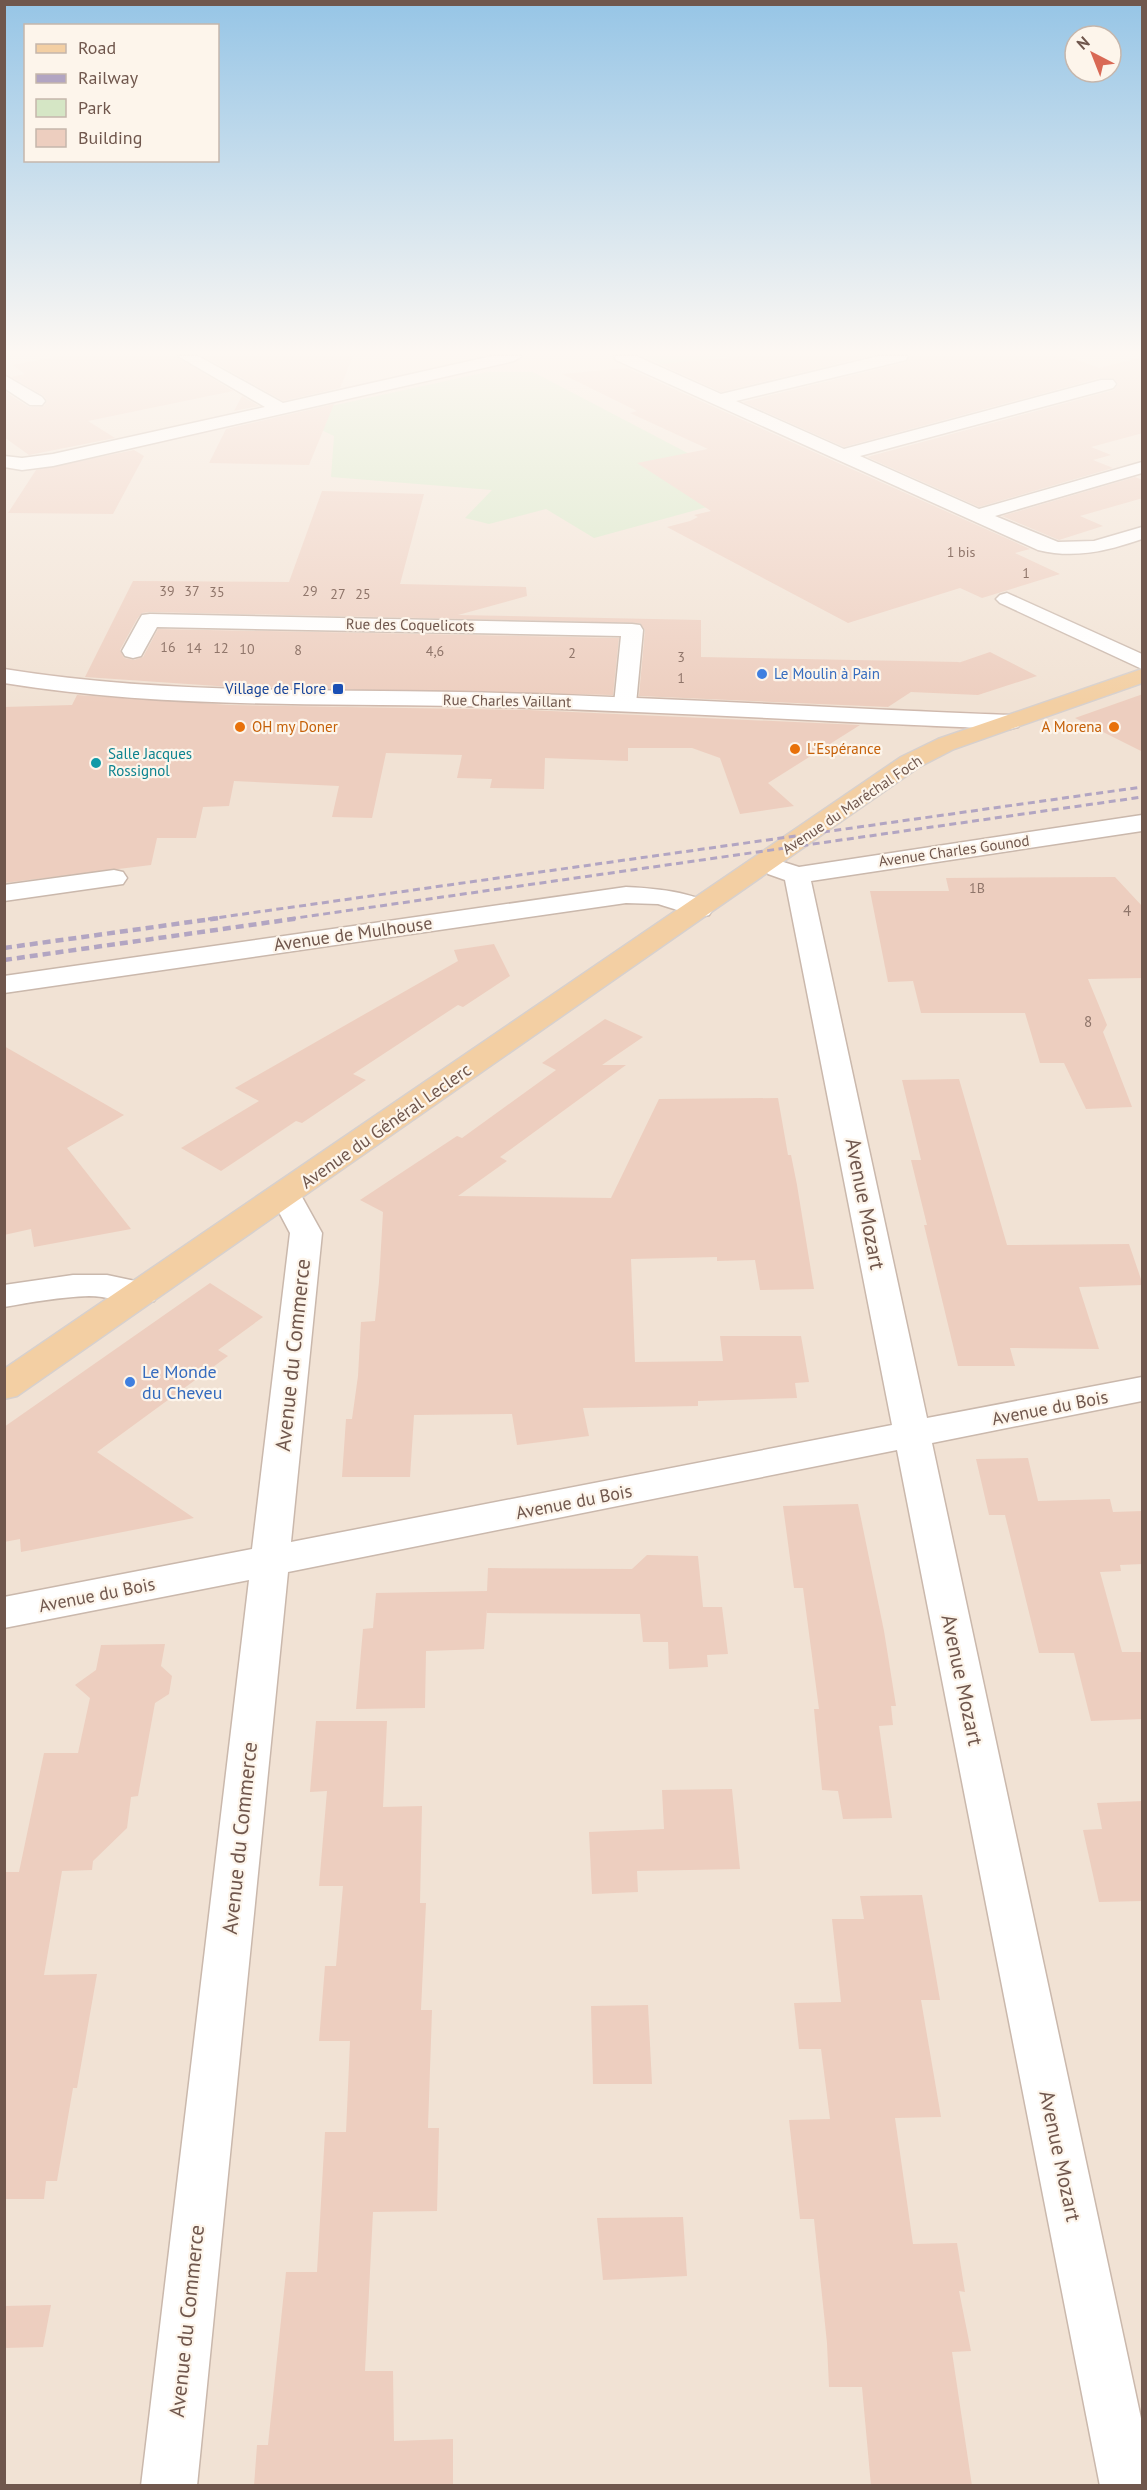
<svg xmlns="http://www.w3.org/2000/svg" width="1147" height="2490" font-family="'PT Sans',sans-serif">
<style>
.residential{fill:#f1e2d4}
.green{fill:#d5e6c5}
.building{fill:#edcebf}
.lines{fill:none;stroke-linecap:round;stroke-linejoin:round}
.street-casing{stroke:#cab8ac;stroke-width:3}
.secondary-casing{stroke:#cfb9ad;stroke-width:3}
.primary-casing{stroke:#d7d0cd;stroke-width:3}
.street{fill:#fff;fill-rule:evenodd}
.secondary{fill:#fff;fill-rule:evenodd}
.primary{fill:#f3cfa3;fill-rule:evenodd}
.rail-far1{stroke:#b2a5c2;stroke-width:3;stroke-dasharray:7 4.5;stroke-linecap:butt}
.rail{stroke:#b2a5c2;stroke-width:4.5;stroke-dasharray:8 5;stroke-linecap:butt}
.shop-dot{fill:#3f7fe0;stroke:#fdf5eb;stroke-width:2}
.transit-dot{fill:#1a4fb4;stroke:#fdf5eb;stroke-width:2}
.food-dot{fill:#e8710a;stroke:#fdf5eb;stroke-width:2}
.culture-dot{fill:#0f9aa8;stroke:#fdf5eb;stroke-width:2}
.labels{text-anchor:middle;stroke-width:4.5;stroke-linejoin:round;paint-order:stroke}
.far-number-label{font-size:14px;fill:#8f756a}
.far-street-label{font-size:15px;fill:#70574d;stroke:#fdf5eb}
.far-shop-label{font-size:15px;fill:#366cbe;stroke:#fdf5eb;text-anchor:start}
.far-transit-label{font-size:15px;fill:#164399;stroke:#fdf5eb;text-anchor:end}
.far-food-label{font-size:15px;fill:#c56008;stroke:#fdf5eb;text-anchor:start}
.far-culture-label{font-size:15px;fill:#0d838f;stroke:#fdf5eb;text-anchor:start}
.number-label{font-size:15px;fill:#8f756a}
.street-label{font-size:18px;fill:#70574d;stroke:#fdf5eb}
.shop-label{font-size:18px;fill:#366cbe;stroke:#fdf5eb;text-anchor:start}
.near-street-label{font-size:21px;fill:#70574d;stroke:#fdf5eb}
</style>
<rect width="100%" height="100%" fill="#faf0e5"/>
<rect class="residential" x="5" y="356" width="1137" height="2129"/>
<g class="green">
<path d="M 643,356 L 733,356 L 682,362 L 679,372 Z"/>
<path d="M 487,372 L 533,372 L 762,492 L 594,538 L 546,509 L 489,524 L 465,518 L 492,490 L 331,477 L 334,436 L 290,415 Z"/>
</g>
<g class="building">
<path d="M 60,356 L 176,356 L 233,391 L 88,421 L 115,438 L 29,455 L 4,437 L 4,391 L 29,407 L 44,406 L 47,401 L 44,396 L 11,377 L 25,374 L 13,365 Z"/>
<path d="M 203,356 L 353,356 L 340,388 L 283,401 Z"/>
<path d="M 744,356 L 869,356 L 721,392 L 660,364 Z"/>
<path d="M 910,356 L 1066,356 L 1099,368 L 1143,357 L 1143,433 L 1091,447 L 1111,455 L 1093,460 L 1113,468 L 979,507 L 867,457 L 1114,390 L 1118,384 L 1115,379 L 1100,378 L 844,447 L 743,402 L 907,362 Z"/>
<path d="M 627,368 L 1030,549 L 1015,553 L 1060,574 L 982,598 L 960,588 L 848,623 L 667,527 L 690,521 L 698,517 L 694,515 L 711,511 L 637,463 L 708,449 L 630,413 L 637,411 L 562,374 Z"/>
<path d="M 242,396 L 259,406 L 234,411 Z"/>
<path d="M 334,404 L 309,465 L 209,463 L 226,429 Z"/>
<path d="M 134,450 L 144,456 L 113,514 L 8,513 L 36,470 Z"/>
<path d="M 1135,477 L 1143,480 L 1143,498 L 1080,516 L 1103,526 L 1059,540 L 1002,516 Z"/>
<path d="M 322,491 L 424,494 L 400,584 L 526,587 L 527,596 L 458,615 L 701,620 L 701,657 L 960,662 L 958,663 L 990,652 L 1037,676 L 978,695 L 911,692 L 888,707 L 639,696 L 645,630 L 640,623 L 150,612 L 142,613 L 137,619 L 120,650 L 124,658 L 134,660 L 143,657 L 158,629 L 619,638 L 613,695 L 232,687 L 85,677 L 133,581 L 289,582 Z"/>
<path d="M 1143,694 L 1143,752 L 1075,718 Z"/>
<path d="M 77,695 L 231,705 L 528,710 L 860,725 L 768,783 L 794,806 L 740,814 L 720,758 L 692,748 L 628,748 L 628,761 L 545,758 L 544,789 L 490,788 L 492,779 L 457,778 L 462,755 L 386,753 L 372,818 L 332,817 L 339,786 L 234,781 L 229,806 L 203,807 L 196,838 L 157,838 L 151,865 L 4,883 L 4,707 L 72,705 Z"/>
<path d="M 1115,877 L 1143,907 L 1143,978 L 1088,979 L 1107,1025 L 1103,1032 L 1132,1107 L 1086,1109 L 1064,1063 L 1040,1063 L 1025,1013 L 921,1013 L 913,981 L 888,982 L 870,891 L 949,891 L 946,878 Z"/>
<path d="M 494,944 L 510,976 L 463,1007 L 458,1005 L 353,1074 L 366,1080 L 302,1123 L 296,1121 L 221,1171 L 181,1148 L 259,1101 L 235,1088 L 458,961 L 454,950 Z"/>
<path d="M 605,1019 L 643,1037 L 602,1065 L 626,1065 L 500,1157 L 507,1161 L 458,1196 L 611,1198 L 659,1099 L 778,1098 L 788,1155 L 791,1155 L 797,1185 L 814,1289 L 760,1290 L 755,1260 L 717,1261 L 717,1257 L 631,1259 L 635,1362 L 723,1361 L 720,1336 L 801,1336 L 809,1382 L 795,1383 L 797,1398 L 698,1401 L 698,1406 L 583,1408 L 589,1436 L 517,1445 L 512,1414 L 414,1415 L 410,1477 L 342,1477 L 346,1419 L 352,1419 L 358,1376 L 361,1322 L 375,1321 L 379,1282 L 383,1212 L 360,1200 L 457,1136 L 462,1138 L 556,1070 L 542,1063 Z"/>
<path d="M 4,1046 L 124,1115 L 67,1148 L 131,1229 L 34,1247 L 31,1229 L 4,1235 Z"/>
<path d="M 959,1079 L 1007,1245 L 1129,1244 L 1143,1285 L 1079,1287 L 1099,1349 L 1010,1348 L 1015,1366 L 958,1366 L 924,1225 L 927,1225 L 911,1160 L 921,1160 L 902,1080 Z"/>
<path d="M 210,1283 L 263,1317 L 218,1350 L 228,1356 L 97,1452 L 194,1518 L 21,1552 L 20,1539 L 4,1542 L 4,1427 Z"/>
<path d="M 1028,1458 L 1038,1501 L 1110,1499 L 1113,1512 L 1143,1511 L 1143,1564 L 1120,1565 L 1121,1571 L 1100,1572 L 1122,1652 L 1143,1652 L 1143,1719 L 1091,1721 L 1074,1653 L 1039,1653 L 1005,1515 L 989,1515 L 976,1459 Z"/>
<path d="M 858,1504 L 884,1631 L 896,1706 L 891,1706 L 893,1725 L 879,1726 L 892,1818 L 843,1819 L 838,1791 L 822,1790 L 814,1709 L 819,1709 L 803,1588 L 794,1588 L 783,1506 Z"/>
<path d="M 647,1555 L 698,1556 L 703,1607 L 722,1607 L 728,1654 L 707,1655 L 708,1667 L 669,1669 L 668,1642 L 643,1642 L 640,1614 L 487,1613 L 487,1609 L 484,1649 L 426,1651 L 425,1708 L 356,1709 L 363,1629 L 373,1628 L 376,1593 L 487,1591 L 488,1568 L 632,1569 Z"/>
<path d="M 165,1644 L 161,1666 L 172,1676 L 169,1694 L 155,1703 L 138,1796 L 131,1797 L 127,1828 L 93,1861 L 92,1870 L 62,1871 L 44,1975 L 97,1974 L 77,2088 L 73,2088 L 57,2181 L 46,2181 L 44,2199 L 4,2199 L 4,1872 L 19,1872 L 44,1753 L 78,1753 L 90,1698 L 75,1685 L 96,1670 L 101,1645 Z"/>
<path d="M 316,1721 L 387,1721 L 383,1807 L 422,1806 L 420,1903 L 426,1903 L 421,2010 L 432,2010 L 428,2128 L 439,2128 L 437,2211 L 373,2212 L 365,2371 L 393,2371 L 394,2441 L 453,2439 L 453,2486 L 254,2486 L 257,2445 L 268,2445 L 286,2272 L 317,2272 L 325,2132 L 346,2132 L 350,2041 L 319,2041 L 325,1966 L 336,1966 L 343,1886 L 319,1886 L 327,1791 L 310,1792 Z"/>
<path d="M 732,1789 L 740,1869 L 637,1871 L 638,1892 L 592,1894 L 589,1832 L 664,1829 L 662,1790 Z"/>
<path d="M 1143,1801 L 1143,1901 L 1099,1902 L 1083,1830 L 1102,1829 L 1097,1803 Z"/>
<path d="M 922,1895 L 940,2000 L 921,2000 L 941,2117 L 895,2118 L 913,2244 L 957,2243 L 965,2292 L 959,2291 L 971,2351 L 952,2352 L 972,2486 L 871,2486 L 862,2387 L 829,2387 L 827,2343 L 814,2219 L 800,2219 L 789,2120 L 830,2119 L 821,2049 L 799,2049 L 794,2003 L 841,2002 L 832,1919 L 864,1919 L 860,1896 Z"/>
<path d="M 648,2005 L 652,2084 L 593,2084 L 591,2006 Z"/>
<path d="M 683,2217 L 687,2276 L 603,2280 L 597,2218 Z"/>
<path d="M 51,2305 L 43,2347 L 4,2348 L 4,2306 Z"/>
</g>
<g class="lines">
<g class="street-casing">
<g id="street">
<path d="M 178,356 L 198,356 L 283,403 L 492,356 L 522,356 L 514,361 L 53,466 L 22,470 L 4,467 L 4,456 L 22,458 L 53,454 L 265,407 Z"/>
<path d="M 614,356 L 636,356 L 721,394 L 879,356 L 908,356 L 906,360 L 736,401 L 844,449 L 1101,380 L 1113,380 L 1116,384 L 1113,388 L 860,456 L 979,509 L 1142,462 L 1142,473 L 995,516 L 1058,542 L 1094,541 L 1142,527 L 1142,539 C 1107,551 1075,559 1038,550 L 616,360 Z"/>
<path d="M 4,375 L 42,397 L 45,401 L 42,405 L 30,405 L 4,388 Z"/>
<path d="M 1007,593 L 1142,654 L 1142,669 L 1000,603 L 996,599 L 1000,595 Z"/>
<path d="M 150,614 L 632,624 L 640,625 L 643,630 L 636,704 L 633,709 L 625,711 L 617,709 L 614,704 L 621,636 L 157,627 L 141,656 L 133,658 L 125,656 L 122,651 L 139,620 L 142,615 Z"/>
<path d="M 1142,815 L 1142,831 L 811,881 L 927,1418 L 1142,1377 L 1142,1401 L 932,1443 L 1142,2423 L 1142,2486 L 1100,2486 L 897,1450 L 288,1572 L 197,2486 L 141,2486 L 249,1580 L 4,1628 L 4,1597 L 252,1549 L 290,1233 L 270,1195 L 275,1188 L 286,1185 L 297,1188 L 322,1233 L 291,1542 L 892,1425 L 785,880 L 768,874 L 764,868 L 768,862 L 777,860 L 799,867 Z"/>
<path d="M 114,870 L 123,872 L 127,878 L 123,884 L 4,901 L 4,885 Z"/>
<path d="M 626,887 C 647,888 701,891 713,909 L 709,915 L 700,917 L 658,904 L 626,903 L 4,993 L 4,976 Z"/>
<path d="M 73,1275 L 107,1275 L 154,1285 L 159,1293 L 154,1301 C 134,1307 111,1296 89,1296 C 61,1297 32,1302 4,1307 L 4,1285 Z"/>
</g>
</g>
<g class="secondary-casing">
<path id="secondary" d="M 4,669 C 159,694 304,689 459,692 C 643,696 826,708 1010,715 L 1018,717 L 1022,722 L 1018,727 L 1010,729 C 826,722 643,710 459,706 C 304,703 159,708 4,683 Z"/>
</g>
<g class="primary-casing">
<path id="primary" d="M 1142,669 L 1142,683 L 954,749 L 919,767 L 17,1396 L 4,1399 L 4,1369 L 901,757 L 938,739 Z"/>
</g>
<use href="#street" class="street"/>
<use href="#secondary" class="secondary"/>
<use href="#primary" class="primary"/>
<g class="rail-far1">
<path d="M 208,919 L 1142,787"/>
<path d="M 289,919 L 1142,797"/>
</g>
<g class="rail">
<path d="M 4,948 L 219,918"/>
<path d="M 4,960 L 300,918"/>
</g>
</g>
<linearGradient id="sky" x2="0" y2="1"><stop stop-color="#96c5e6"/><stop offset="0.5" stop-color="#fdf8f3"/><stop offset="1" stop-color="#fdf8f3" stop-opacity="0"/></linearGradient>
<rect width="1147" height="705" fill="url(#sky)"/>
<g class="shop-dot">
<circle cx="762" cy="674" r="6"/>
<circle cx="130" cy="1382" r="6"/>
</g>
<rect class="transit-dot" x="332" y="683" width="12" height="12" rx="3"/>
<g class="food-dot">
<circle cx="240" cy="727" r="6"/>
<circle cx="1114" cy="727" r="6"/>
<circle cx="795" cy="749" r="6"/>
</g>
<circle class="culture-dot" cx="96" cy="763" r="6"/>
<g class="labels">
<g class="far-number-label">
<text x="961" y="557">1 bis</text>
<text x="1026" y="578">1</text>
<text x="167" y="596">39</text>
<text x="192" y="596">37</text>
<text x="310" y="596">29</text>
<text x="217" y="597">35</text>
<text x="338" y="599">27</text>
<text x="363" y="599">25</text>
<text x="168" y="652">16</text>
<text x="194" y="653">14</text>
<text x="221" y="653">12</text>
<text x="247" y="654">10</text>
<text x="298" y="655">8</text>
<text x="435" y="656">4,6</text>
<text x="572" y="658">2</text>
<text x="681" y="662">3</text>
<text x="681" y="683">1</text>
<text x="977" y="893">1B</text>
</g>
<g class="far-street-label">
<text transform="translate(410 625) rotate(1)" y="5">Rue des Coquelicots</text>
<text transform="translate(507 701) rotate(1)" y="5">Rue Charles Vaillant</text>
<text transform="translate(852 805) rotate(-34)" y="5">Avenue du Maréchal Foch</text>
<text transform="translate(954 851) rotate(-8)" y="5">Avenue Charles Gounod</text>
</g>
<g class="far-shop-label">
<text x="774" y="679">Le Moulin à Pain</text>
</g>
<g class="far-transit-label">
<text x="326" y="694">Village de Flore</text>
</g>
<g class="far-food-label">
<text x="252" y="732">OH my Doner</text>
<text x="1102" y="732" text-anchor="end">A Morena</text>
<text x="807" y="754">L'Espérance</text>
</g>
<g class="far-culture-label">
<text x="108" y="759">Salle Jacques<tspan x="108" dy="17">Rossignol</tspan></text>
</g>
<g class="number-label">
<text x="1127" y="916">4</text>
<text x="1088" y="1027">8</text>
</g>
<g class="street-label">
<text transform="translate(353 934) rotate(-8)" y="6">Avenue de Mulhouse</text>
<text transform="translate(386 1126) rotate(-35)" y="6">Avenue du Général Leclerc</text>
<text transform="translate(1050 1408) rotate(-11)" y="6">Avenue du Bois</text>
<text transform="translate(574 1502) rotate(-11)" y="6">Avenue du Bois</text>
<text transform="translate(97 1595) rotate(-11)" y="6">Avenue du Bois</text>
</g>
<g class="shop-label">
<text x="142" y="1378">Le Monde<tspan x="142" dy="21">du Cheveu</tspan></text>
</g>
<g class="near-street-label">
<text transform="translate(865 1204) rotate(79)" y="7">Avenue Mozart</text>
<text transform="translate(293 1355) rotate(-84)" y="7">Avenue du Commerce</text>
<text transform="translate(962 1680) rotate(78)" y="7">Avenue Mozart</text>
<text transform="translate(240 1838) rotate(-84)" y="7">Avenue du Commerce</text>
<text transform="translate(1060 2156) rotate(78)" y="7">Avenue Mozart</text>
<text transform="translate(187 2321) rotate(-84)" y="7">Avenue du Commerce</text>
</g>
</g>
<rect width="1147" height="2490" fill="none" stroke="#70574d" stroke-width="12"/>
<rect x="24" y="24" width="195" height="138" fill="#fdf5eb" stroke="#c5b6ac" stroke-width="1.5"/>
<rect x="36" y="44" width="30" height="9" fill="#f3cfa3" stroke="#c5b6ac" stroke-width="1.5"/>
<text x="78" y="54" font-size="18" fill="#70574d">Road</text>
<rect x="36" y="74" width="30" height="9" fill="#b2a5c2" stroke="#c5b6ac" stroke-width="1.5"/>
<text x="78" y="84" font-size="18" fill="#70574d">Railway</text>
<rect x="36" y="99" width="30" height="18" fill="#d5e6c5" stroke="#c5b6ac" stroke-width="1.5"/>
<text x="78" y="114" font-size="18" fill="#70574d">Park</text>
<rect x="36" y="129" width="30" height="18" fill="#edcebf" stroke="#c5b6ac" stroke-width="1.5"/>
<text x="78" y="144" font-size="18" fill="#70574d">Building</text>
<g transform="translate(1093 54) rotate(318)"><circle r="28" fill="#fdf5eb" stroke="#c5b6ac" stroke-width="1.5"/>
<path d="M0-4.5L10 22L0 15L-10 22Z" fill="#d96955"/>
<text y="-9" font-size="16" font-weight="bold" text-anchor="middle" fill="#70574d">N</text>
</g>
</svg>
